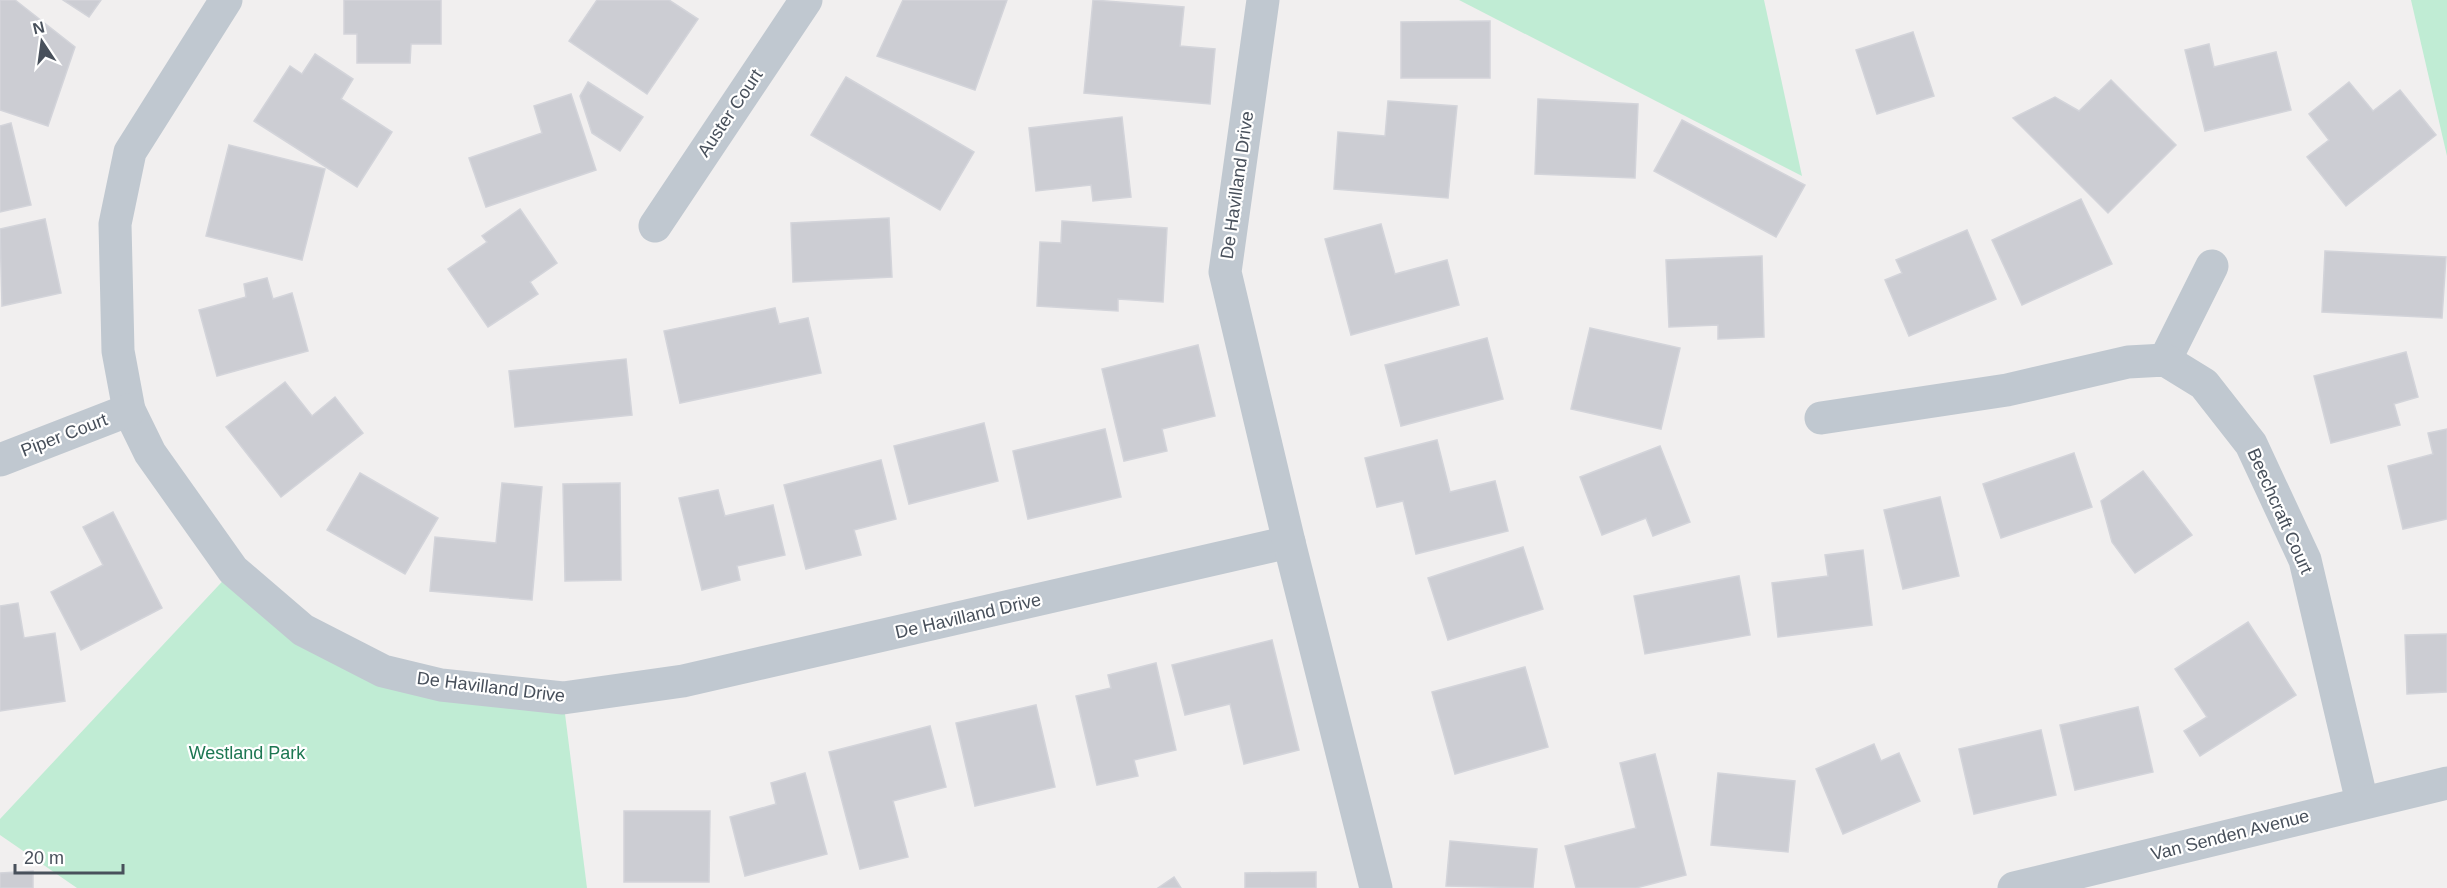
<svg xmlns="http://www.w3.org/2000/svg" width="2447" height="888" font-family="Arial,sans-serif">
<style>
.green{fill:#c0ecd4}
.building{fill:#cccdd3;stroke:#d3d4da;stroke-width:1.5}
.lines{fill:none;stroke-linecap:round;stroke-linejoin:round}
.minor{stroke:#c0c8d0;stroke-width:33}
.labels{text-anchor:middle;stroke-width:4.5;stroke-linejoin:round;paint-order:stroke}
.street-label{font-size:18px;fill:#48505b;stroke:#fff}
.park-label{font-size:18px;fill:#1d7752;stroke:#fff}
</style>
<rect width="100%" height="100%" fill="#f1efef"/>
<g class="green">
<path d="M 1459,0 L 1764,0 L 1802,176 Z"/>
<path d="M 2411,0 L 2447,0 L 2447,156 Z"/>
<path d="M 233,570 L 383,671 L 563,698 L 587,888 L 77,888 L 0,835 L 0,819 Z"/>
</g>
<g class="building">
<path d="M 0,0 L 15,0 L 75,47 L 48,126 L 0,110 Z"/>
<path d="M 63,0 L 101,0 L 89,17 Z"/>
<path d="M 344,0 L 441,0 L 441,44 L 411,44 L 410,63 L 357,63 L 357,34 L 344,34 Z"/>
<path d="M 597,0 L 669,0 L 698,19 L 647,94 L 569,41 Z"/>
<path d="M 903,0 L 1007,0 L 975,90 L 877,56 Z"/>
<path d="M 1093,0 L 1184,7 L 1180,46 L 1215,49 L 1210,104 L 1084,93 Z"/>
<path d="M 1490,21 L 1490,78 L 1401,78 L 1401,22 Z"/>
<path d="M 1913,32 L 1934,96 L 1877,114 L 1856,50 Z"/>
<path d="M 2209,44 L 2214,67 L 2276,52 L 2291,110 L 2205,131 L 2185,50 Z"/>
<path d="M 315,54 L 353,79 L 341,99 L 392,132 L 357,187 L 254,121 L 290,66 L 302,74 Z"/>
<path d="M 846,77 L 974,152 L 940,210 L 811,135 Z"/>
<path d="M 2111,80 L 2176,145 L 2108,213 L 2013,118 L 2055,97 L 2079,111 Z"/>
<path d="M 588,82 L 643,117 L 620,151 L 592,133 L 580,96 Z"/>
<path d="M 2349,82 L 2373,111 L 2400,90 L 2436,135 L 2346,206 L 2307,157 L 2329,140 L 2309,114 Z"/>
<path d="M 571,94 L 596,170 L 486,207 L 469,158 L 542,133 L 534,106 Z"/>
<path d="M 1538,99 L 1638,104 L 1635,178 L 1535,174 Z"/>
<path d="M 1388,101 L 1457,106 L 1448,198 L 1334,189 L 1338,132 L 1385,136 Z"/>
<path d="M 1122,117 L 1131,197 L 1093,201 L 1091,185 L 1036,191 L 1029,128 Z"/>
<path d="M 1682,120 L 1805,185 L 1776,237 L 1654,171 Z"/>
<path d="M 11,123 L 31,205 L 0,212 L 0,126 Z"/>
<path d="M 229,145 L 325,169 L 302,260 L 206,236 Z"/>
<path d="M 2081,199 L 2112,264 L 2022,305 L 1992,240 Z"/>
<path d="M 520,209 L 557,263 L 530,282 L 538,294 L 488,327 L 448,269 L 487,242 L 482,236 Z"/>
<path d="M 889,218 L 892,277 L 793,282 L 791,223 Z"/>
<path d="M 45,219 L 61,293 L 2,306 L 0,229 Z"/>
<path d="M 1062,221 L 1167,228 L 1163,302 L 1118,299 L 1118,311 L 1037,306 L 1040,242 L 1061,243 Z"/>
<path d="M 1381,224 L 1395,274 L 1447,260 L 1459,305 L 1351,335 L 1325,239 Z"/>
<path d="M 1967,230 L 1996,299 L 1909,336 L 1885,280 L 1902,273 L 1896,260 Z"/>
<path d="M 2325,251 L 2446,257 L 2442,318 L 2322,312 Z"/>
<path d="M 1762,256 L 1764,337 L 1718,339 L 1718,325 L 1669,327 L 1666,260 Z"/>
<path d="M 267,278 L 273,299 L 292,293 L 308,351 L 217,376 L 199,310 L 246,297 L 244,284 Z"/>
<path d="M 775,308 L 779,324 L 808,318 L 821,373 L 680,403 L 664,331 Z"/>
<path d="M 1590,328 L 1680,348 L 1661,429 L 1571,409 Z"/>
<path d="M 1487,338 L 1503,399 L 1401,426 L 1385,365 Z"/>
<path d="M 1198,345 L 1215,416 L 1162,429 L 1167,451 L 1124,461 L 1102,369 Z"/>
<path d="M 2406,352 L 2418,397 L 2394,404 L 2400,425 L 2331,443 L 2314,376 Z"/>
<path d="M 626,359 L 632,415 L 515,427 L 509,371 Z"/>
<path d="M 285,382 L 312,416 L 335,397 L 363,433 L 281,497 L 226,427 Z"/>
<path d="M 984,423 L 998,481 L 909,504 L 894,446 Z"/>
<path d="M 1105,429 L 1121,497 L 1028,519 L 1013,451 Z"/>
<path d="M 2447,429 L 2447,519 L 2403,529 L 2388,466 L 2433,454 L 2428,433 Z"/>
<path d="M 1437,440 L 1450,492 L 1495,481 L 1508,531 L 1416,554 L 1403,501 L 1377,507 L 1365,458 Z"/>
<path d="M 1660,446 L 1690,522 L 1653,536 L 1646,518 L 1602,535 L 1580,477 Z"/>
<path d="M 2074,453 L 2092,507 L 2001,538 L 1983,484 Z"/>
<path d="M 881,460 L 896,519 L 854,530 L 861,555 L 806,569 L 784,485 Z"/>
<path d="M 2143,471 L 2192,535 L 2135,573 L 2112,542 L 2101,501 Z"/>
<path d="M 360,473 L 438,518 L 405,574 L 327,530 Z"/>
<path d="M 502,483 L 542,487 L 532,600 L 430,591 L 435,537 L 496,543 Z"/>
<path d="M 620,483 L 621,580 L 565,581 L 563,484 Z"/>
<path d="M 718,490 L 725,516 L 773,505 L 785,555 L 737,566 L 740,580 L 702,590 L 679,498 Z"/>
<path d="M 1940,497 L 1959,576 L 1903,589 L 1884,510 Z"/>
<path d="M 113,512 L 162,608 L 81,650 L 51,592 L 103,565 L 83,527 Z"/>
<path d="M 1523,547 L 1543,609 L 1448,640 L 1428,578 Z"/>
<path d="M 1863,550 L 1872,625 L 1778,637 L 1772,583 L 1828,576 L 1825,555 Z"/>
<path d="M 1739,576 L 1750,635 L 1645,654 L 1634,596 Z"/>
<path d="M 18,603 L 24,638 L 55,633 L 65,701 L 0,711 L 0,606 Z"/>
<path d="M 2248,622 L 2296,695 L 2200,756 L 2184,731 L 2207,717 L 2175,669 Z"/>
<path d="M 2447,634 L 2447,692 L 2407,694 L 2405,635 Z"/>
<path d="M 1272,640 L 1299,750 L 1244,764 L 1230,704 L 1185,715 L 1172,665 Z"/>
<path d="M 1156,663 L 1176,750 L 1134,760 L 1138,776 L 1097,785 L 1076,696 L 1111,688 L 1108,675 Z"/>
<path d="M 1525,667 L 1548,747 L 1455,774 L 1432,692 Z"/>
<path d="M 1036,705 L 1055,787 L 975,806 L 956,723 Z"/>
<path d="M 2138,707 L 2153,772 L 2075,790 L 2060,725 Z"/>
<path d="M 930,726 L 946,787 L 893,801 L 908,857 L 860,869 L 829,752 Z"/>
<path d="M 2041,730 L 2056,795 L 1974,814 L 1959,749 Z"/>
<path d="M 1874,744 L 1881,761 L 1899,753 L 1920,801 L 1843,834 L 1816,769 Z"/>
<path d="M 1655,754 L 1686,875 L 1636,888 L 1576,888 L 1565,846 L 1636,828 L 1620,763 Z"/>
<path d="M 805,773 L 827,854 L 745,876 L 730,817 L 776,804 L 771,783 Z"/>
<path d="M 1718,773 L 1795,781 L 1788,852 L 1711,845 Z"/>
<path d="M 624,811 L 710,811 L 709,882 L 624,882 Z"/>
<path d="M 1450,841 L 1537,849 L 1533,888 L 1446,886 Z"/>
<path d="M 33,871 L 33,888 L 0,888 L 0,873 Z"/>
<path d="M 1316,872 L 1316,888 L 1245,888 L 1245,873 Z"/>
<path d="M 1174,877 L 1181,888 L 1158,888 Z"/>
</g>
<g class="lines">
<g class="minor">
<path d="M 226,0 L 130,152 L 115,224 L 118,351 L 129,410 L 150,453 L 233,570 L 303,630 L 383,671 L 441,685 L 563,698 L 683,681 L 1289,542"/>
<path d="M 1263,0 L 1225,272 L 1289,542 L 1376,888"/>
<path d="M 655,226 L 806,0"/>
<path d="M 2165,360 L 2212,266"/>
<path d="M 1821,418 L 2007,390 L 2128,362 L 2165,360 L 2204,384 L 2251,444 L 2305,560 L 2362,802"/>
<path d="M 0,460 L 129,410"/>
<path d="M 2014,888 L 2447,783"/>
</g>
</g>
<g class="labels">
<g class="street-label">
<text transform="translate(730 113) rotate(-56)" y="6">Auster Court</text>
<text transform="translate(1237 185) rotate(-82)" y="6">De Havilland Drive</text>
<text transform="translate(64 435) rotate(-21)" y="6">Piper Court</text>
<text transform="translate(2280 511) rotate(66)" y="6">Beechcraft Court</text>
<text transform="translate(968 616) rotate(-13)" y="6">De Havilland Drive</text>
<text transform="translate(491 687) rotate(7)" y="6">De Havilland Drive</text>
<text transform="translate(2230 835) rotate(-14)" y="6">Van Senden Avenue</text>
</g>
<g class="park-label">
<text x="247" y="759">Westland Park</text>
</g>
</g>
<g transform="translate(42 42) rotate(347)" stroke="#ffffff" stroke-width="4.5" paint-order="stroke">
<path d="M0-4.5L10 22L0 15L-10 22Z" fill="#48505b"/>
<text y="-9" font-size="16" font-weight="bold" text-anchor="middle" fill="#48505b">N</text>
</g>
<path d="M15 864v9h108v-9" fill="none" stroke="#48505b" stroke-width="3"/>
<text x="24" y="864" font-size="18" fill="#48505b" stroke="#ffffff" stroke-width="4.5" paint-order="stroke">20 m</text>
</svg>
